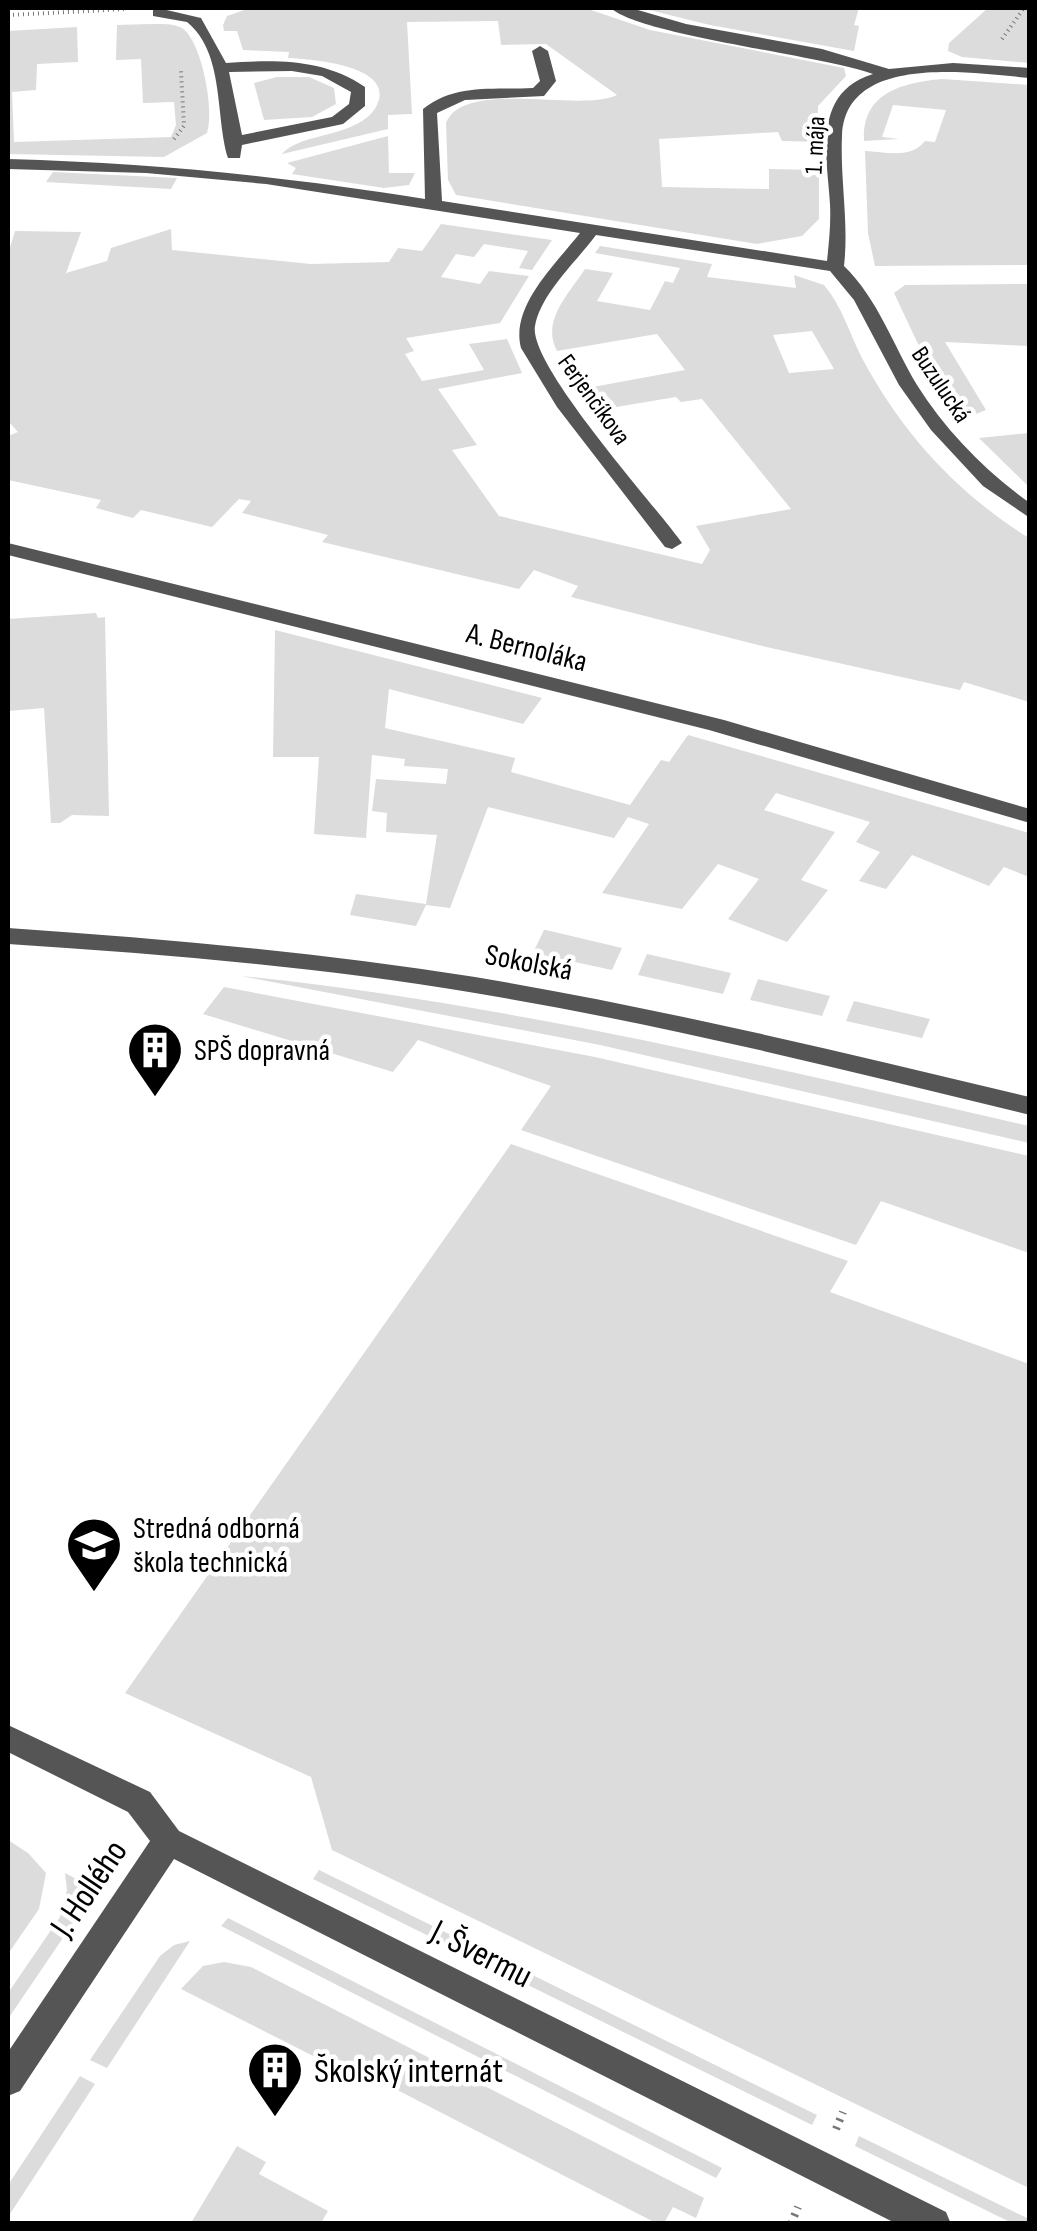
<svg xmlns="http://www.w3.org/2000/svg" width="1037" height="2231" font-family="'Sofia Sans Condensed',sans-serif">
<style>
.green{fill:#dcdcdc;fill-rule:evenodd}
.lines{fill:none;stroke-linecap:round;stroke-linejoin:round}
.path-far1{stroke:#777;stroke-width:4;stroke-dasharray:1 4;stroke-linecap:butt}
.path{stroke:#777;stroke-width:8;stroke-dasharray:2.5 6;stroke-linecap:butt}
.minor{fill:#555;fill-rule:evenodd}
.labels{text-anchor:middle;stroke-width:9;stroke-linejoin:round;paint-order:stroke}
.far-street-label{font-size:25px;fill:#000;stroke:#fff}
.street-label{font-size:30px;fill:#000;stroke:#fff}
.poi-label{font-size:30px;fill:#000;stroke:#fff;text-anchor:start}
.near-street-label{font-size:35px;fill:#000;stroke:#fff}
.near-poi-label{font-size:35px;fill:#000;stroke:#fff;text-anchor:start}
</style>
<rect width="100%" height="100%" fill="#fff"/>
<g class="green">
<path d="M 250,8 L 585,8 L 650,30 L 844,68 L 846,76 L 818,106 L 818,142 L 782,141 L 778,132 L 659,139 L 662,187 L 769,189 L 769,169 L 819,170 L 819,219 L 802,236 L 757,244 L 456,195 L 448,180 L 446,123 C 464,78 580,113 617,95 L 546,44 L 501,45 L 498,21 L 407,22 L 412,114 L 388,115 L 388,129 L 282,154 C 300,132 358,138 376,107 C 399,65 309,59 288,58 L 289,52 L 243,50 L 237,31 L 224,31 L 223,25 L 227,16 Z"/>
<path d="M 641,8 L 859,8 L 854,25 L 859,26 L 854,51 L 710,25 Z"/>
<path d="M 988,8 L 1029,8 L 1029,63 L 962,57 L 948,51 L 949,43 Z"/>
<path d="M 151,24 C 162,24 173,23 182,28 C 202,41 215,112 207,133 L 164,157 L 8,154 L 8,31 L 77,27 L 78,62 L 37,64 L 36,90 L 12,92 L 14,142 L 171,137 L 176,125 L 174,102 L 143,103 L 141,59 L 116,60 L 117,25 Z"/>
<path d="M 277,77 L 309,77 L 334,88 L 336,104 L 312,117 L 264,120 L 254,83 Z"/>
<path d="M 942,79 L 1029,85 L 1029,265 L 875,266 L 868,233 L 865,151 C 886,152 911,159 925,141 L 935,142 L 946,110 L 893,105 L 882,137 L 899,139 L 864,141 C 862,93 901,83 942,79 Z"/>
<path d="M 388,136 L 389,173 L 415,173 L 409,185 L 384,188 L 292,174 L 296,168 L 287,163 Z"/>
<path d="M 53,172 L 177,178 L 171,189 L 46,182 Z"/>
<path d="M 441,224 L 552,240 L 532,270 L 519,268 L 528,251 L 484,244 L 474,257 L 456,254 L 441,277 L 480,284 L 489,271 L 529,276 L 500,323 L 406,338 L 414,351 L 405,354 L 422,381 L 484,370 L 469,344 L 507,339 L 522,373 L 438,389 L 477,445 L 452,450 L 499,516 L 702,564 L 710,550 L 696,526 L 791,509 L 702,399 L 681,402 L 676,397 L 598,410 L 582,389 L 685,370 L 657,334 L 557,351 C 541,321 568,295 585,269 L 613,273 L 597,301 L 650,310 L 665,281 L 673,283 L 680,268 L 595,253 L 600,246 L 712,264 L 707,277 L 796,288 L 794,275 L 824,285 C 842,306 850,335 863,360 C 903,434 958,494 1029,538 L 1029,702 L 964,682 L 960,690 L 758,645 L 571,597 L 578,586 L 534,570 L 519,589 L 322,542 L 328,535 L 242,513 L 251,501 L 239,499 L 212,527 L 141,510 L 133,518 L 96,508 L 101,500 L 8,480 L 8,436 L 18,432 L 8,421 L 8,254 L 15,231 L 81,232 L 66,273 L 107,261 L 111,248 L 171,229 L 172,250 L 311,264 L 389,262 L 398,248 L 422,251 ZM 812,331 L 834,369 L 789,373 L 773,335 Z"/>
<path d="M 1029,284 L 1029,346 L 945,342 L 986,410 L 963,419 L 919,346 L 894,293 L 905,285 Z"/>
<path d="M 1029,433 L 1030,433 L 1029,487 L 979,438 Z"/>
<path d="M 96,613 L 98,618 L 105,617 L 109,816 L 72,815 L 60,823 L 51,823 L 44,708 L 8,711 L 8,619 Z"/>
<path d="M 275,630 L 542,698 L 523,724 L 389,689 L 385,728 L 515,758 L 511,772 L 630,805 L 661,760 L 669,762 L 688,735 L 1029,833 L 1029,877 L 1004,867 L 989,886 L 912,855 L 886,889 L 859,881 L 880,852 L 856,842 L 870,822 L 776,793 L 764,810 L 835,832 L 801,880 L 828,890 L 787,942 L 728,919 L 759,879 L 718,864 L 682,909 L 602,893 L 649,824 L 628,817 L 614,838 L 488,807 L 450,908 L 426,905 L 416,926 L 350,915 L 356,894 L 426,904 L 437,835 L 386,832 L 387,813 L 372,811 L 376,779 L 446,784 L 448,769 L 404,766 L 405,759 L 372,755 L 366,838 L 314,834 L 319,757 L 273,757 Z"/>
<path d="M 544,930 L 546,930 L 622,948 L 612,970 L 533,953 Z"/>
<path d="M 647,954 L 731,973 L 723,994 L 638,975 Z"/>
<path d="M 241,976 C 507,1003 768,1067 1029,1126 L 1029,1143 L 600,1045 Z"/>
<path d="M 758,979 L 830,996 L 822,1016 L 750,1000 Z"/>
<path d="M 224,987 L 595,1057 L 1029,1156 L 1029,1253 L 881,1201 L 856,1245 L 521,1130 L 551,1086 L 418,1040 L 393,1072 L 203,1014 Z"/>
<path d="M 854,1001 L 930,1019 L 922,1038 L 846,1021 Z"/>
<path d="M 511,1144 L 848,1261 L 830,1292 L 1029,1364 L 1029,2188 L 332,1850 L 311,1777 L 125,1693 Z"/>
<path d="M 8,1840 L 28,1853 L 46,1873 L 39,1909 L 8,1954 Z"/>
<path d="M 319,1870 L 817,2115 L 812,2125 L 313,1879 Z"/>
<path d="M 65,1873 L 82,1882 L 75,1920 L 8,2019 L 8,1993 L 60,1917 L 67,1890 Z"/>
<path d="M 228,1918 L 722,2168 L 716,2178 L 221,1926 Z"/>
<path d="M 190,1941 L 107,2068 L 90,2060 L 160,1956 L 174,1945 Z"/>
<path d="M 224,1962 L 251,1967 L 704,2198 L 696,2218 L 673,2207 L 664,2223 L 656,2223 L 331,2056 L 327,2063 L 181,1989 L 203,1966 Z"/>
<path d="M 80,2076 L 95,2084 L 8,2217 L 8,2185 Z"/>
<path d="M 859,2136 L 1029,2219 L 1029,2223 L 1012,2223 L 855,2146 Z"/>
<path d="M 237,2146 L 266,2162 L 259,2174 L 328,2211 L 321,2223 L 191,2223 Z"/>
</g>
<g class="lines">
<g class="path-far1">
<path d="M 8,15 L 126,9"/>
<path d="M 1002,39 L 1024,8"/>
<path d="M 174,139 L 184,126 L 181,71"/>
</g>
<g class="path">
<path d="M 836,2129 L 843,2112"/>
<path d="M 791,2224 L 798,2207"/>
</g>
<g class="minor">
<path d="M 158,8 L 201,18 L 226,63 C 275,60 322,58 365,87 L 365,106 L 343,124 L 242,145 L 240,158 L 228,158 C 215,116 225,53 187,22 L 153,16 L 153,10 ZM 292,71 L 322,76 L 351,92 L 349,104 L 332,117 L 242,135 L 229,72 Z"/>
<path d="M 611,8 L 631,8 L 686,24 L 822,49 L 889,69 L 953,63 L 1030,68 L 1030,78 C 973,73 845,52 842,136 C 840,180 849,222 844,266 C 878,299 893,345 917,385 C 946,431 985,471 1030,503 L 1030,518 L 983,486 L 931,430 L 899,385 L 854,300 L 830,271 L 596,235 C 577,261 541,293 535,326 C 528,365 655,505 682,543 L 672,549 L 665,547 L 557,407 L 521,348 C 510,306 556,264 580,233 L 266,184 L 146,173 L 8,169 L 8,159 C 153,163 282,176 425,199 L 423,109 C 455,83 495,90 533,88 L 540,81 L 532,51 L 540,46 L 548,51 L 556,81 L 544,96 L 465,100 L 437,113 L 442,201 L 827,261 C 829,242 831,223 830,204 C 827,155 812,93 873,74 C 820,55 639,35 611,8 Z"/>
<path d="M 8,543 L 724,720 L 1030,809 L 1030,823 L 709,730 L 8,555 Z"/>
<path d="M 8,928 C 164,939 320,952 475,977 C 661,1008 845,1053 1030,1097 L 1030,1115 C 846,1070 662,1024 475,993 C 320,967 164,954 8,944 Z"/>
<path d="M 8,1725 L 150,1792 L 179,1831 L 946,2212 L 951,2224 L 897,2224 L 174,1859 L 20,2091 L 8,2096 L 8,2052 L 150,1841 L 128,1812 L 8,1752 Z"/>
</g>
</g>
<defs>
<g id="building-pin" transform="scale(2.875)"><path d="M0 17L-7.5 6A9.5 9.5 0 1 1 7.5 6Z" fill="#000" stroke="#fff"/><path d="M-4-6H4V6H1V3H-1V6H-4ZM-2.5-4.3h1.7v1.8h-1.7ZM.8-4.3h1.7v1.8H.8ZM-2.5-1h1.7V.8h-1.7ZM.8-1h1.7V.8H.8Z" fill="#fff"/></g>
<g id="school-pin" transform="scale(2.875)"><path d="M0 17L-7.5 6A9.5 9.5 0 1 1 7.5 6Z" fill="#000" stroke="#fff"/><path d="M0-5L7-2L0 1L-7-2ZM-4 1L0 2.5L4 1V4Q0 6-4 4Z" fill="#fff"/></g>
</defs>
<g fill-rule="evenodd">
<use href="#building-pin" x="155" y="1050"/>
<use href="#school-pin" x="94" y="1545"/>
<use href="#building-pin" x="275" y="2070"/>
</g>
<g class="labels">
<g class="far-street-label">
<text transform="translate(814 145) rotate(-87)" y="9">1. mája</text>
<text transform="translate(942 384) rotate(56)" y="9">Buzulucká</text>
<text transform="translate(595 399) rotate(54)" y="9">Ferjenčíkova</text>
</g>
<g class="street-label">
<text transform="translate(527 647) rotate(14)" y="10">A. Bernoláka</text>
<text transform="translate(529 962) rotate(11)" y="10">Sokolská</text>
</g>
<g class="poi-label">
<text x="194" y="1060">SPŠ dopravná</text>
<text x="133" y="1538">Stredná odborná<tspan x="133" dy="34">škola technická</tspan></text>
</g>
<g class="near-street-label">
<text transform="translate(88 1888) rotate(-56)" y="12">J. Hollého</text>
<text transform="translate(482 1953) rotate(27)" y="12">J. Švermu</text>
</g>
<g class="near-poi-label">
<text x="314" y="2082">Školský internát</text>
</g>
</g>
<rect width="1037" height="2231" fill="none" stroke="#000000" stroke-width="20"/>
</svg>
